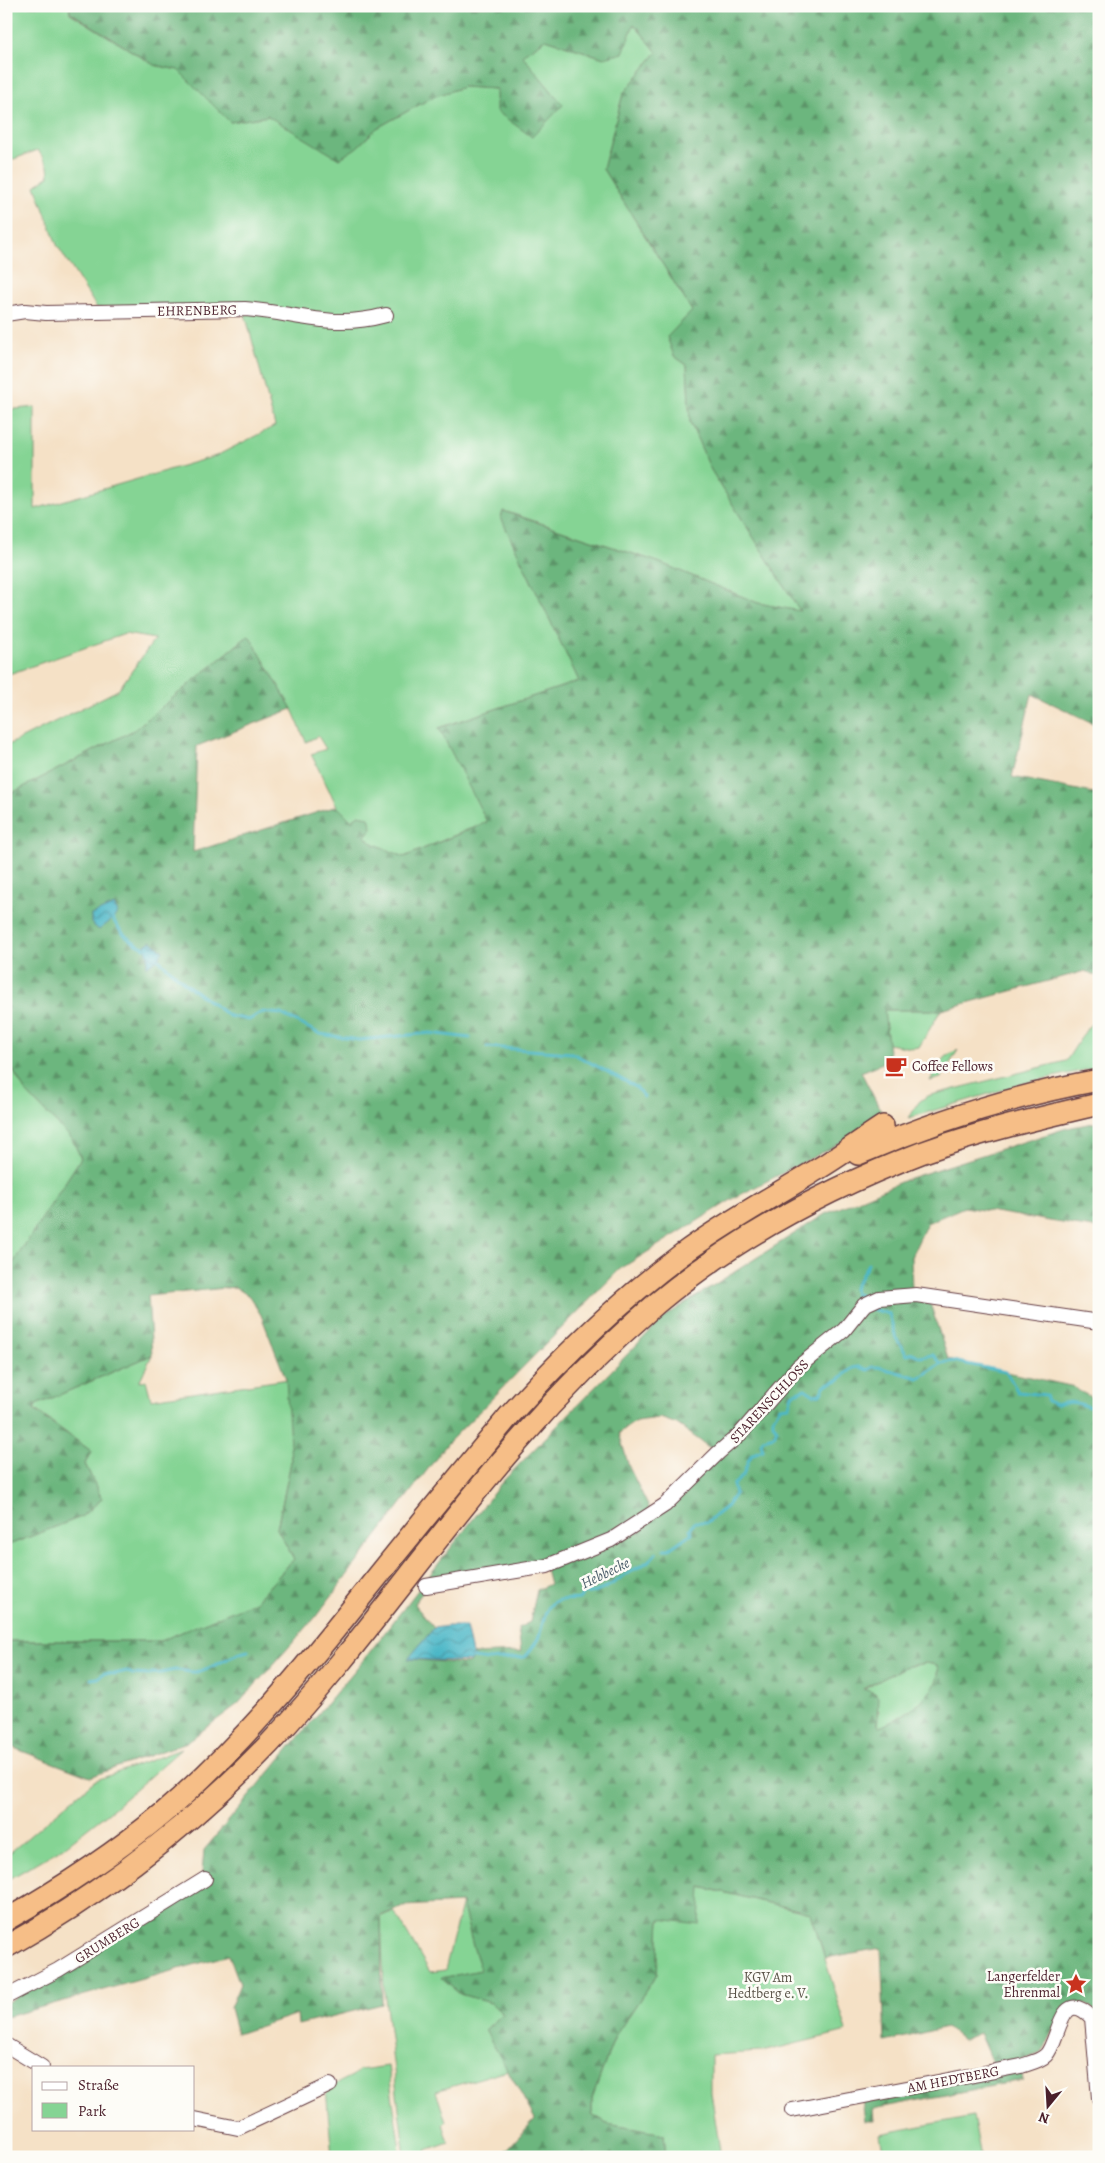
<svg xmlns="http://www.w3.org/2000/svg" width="1105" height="2163" font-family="Alegreya,serif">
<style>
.green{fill:#85d494;stroke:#687a60}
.forest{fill:url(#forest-firs);stroke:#5b6a54;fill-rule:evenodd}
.water{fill:url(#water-waves);stroke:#4a6b79}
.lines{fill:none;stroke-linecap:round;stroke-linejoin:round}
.stream{stroke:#4bb7c7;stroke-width:3}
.minor-casing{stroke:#643c42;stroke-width:16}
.highway-casing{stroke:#643c42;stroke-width:24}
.minor{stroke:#fff;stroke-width:14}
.highway{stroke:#f6be87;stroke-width:21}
.labels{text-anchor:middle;stroke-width:5;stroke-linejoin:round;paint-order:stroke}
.street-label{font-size:14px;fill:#4a1f2b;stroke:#fdfcf7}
.poi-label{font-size:14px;fill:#4a1f2b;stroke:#fdfcf7;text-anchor:start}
.park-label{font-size:14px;fill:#5c554a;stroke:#fdfcf7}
.water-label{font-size:15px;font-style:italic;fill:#4a5c69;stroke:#fdfcf7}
</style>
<defs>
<pattern id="forest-firs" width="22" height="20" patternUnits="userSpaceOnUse" patternTransform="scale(1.25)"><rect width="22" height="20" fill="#6cb67e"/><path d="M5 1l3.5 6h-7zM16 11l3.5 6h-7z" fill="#5b9367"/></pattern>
<pattern id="water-waves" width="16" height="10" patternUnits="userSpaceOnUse" patternTransform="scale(1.25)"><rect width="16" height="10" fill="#4bb7c7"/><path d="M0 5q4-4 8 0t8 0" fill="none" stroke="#4094a2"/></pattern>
</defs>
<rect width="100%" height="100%" fill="#fdfcf7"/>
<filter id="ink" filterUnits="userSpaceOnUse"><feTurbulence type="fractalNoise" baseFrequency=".02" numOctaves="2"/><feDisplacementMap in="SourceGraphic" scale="10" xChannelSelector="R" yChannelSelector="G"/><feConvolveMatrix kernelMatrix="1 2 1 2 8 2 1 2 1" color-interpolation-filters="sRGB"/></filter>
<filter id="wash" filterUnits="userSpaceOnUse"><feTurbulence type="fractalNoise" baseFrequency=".0096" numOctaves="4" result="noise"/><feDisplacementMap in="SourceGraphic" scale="20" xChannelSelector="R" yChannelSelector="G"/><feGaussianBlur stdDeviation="1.12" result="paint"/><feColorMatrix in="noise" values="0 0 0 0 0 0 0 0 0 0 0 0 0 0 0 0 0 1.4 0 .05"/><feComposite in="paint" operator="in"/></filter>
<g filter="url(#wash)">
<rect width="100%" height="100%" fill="#f5e1c6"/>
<g class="green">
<path d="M 6,6 L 69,6 L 70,13 L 154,65 L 178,70 L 230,122 L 268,116 L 356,148 L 377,128 L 433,97 L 463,87 L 496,89 L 563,105 L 521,55 L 546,39 L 604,58 L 634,24 L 657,52 L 623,94 L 603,169 L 692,311 L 674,356 L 687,365 L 690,422 L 711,470 L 801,612 L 758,603 L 658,562 L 504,511 L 501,518 L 579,681 L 439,728 L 488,821 L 404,857 L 370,842 L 337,806 L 311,754 L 326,749 L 318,736 L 306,742 L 292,709 L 249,635 L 134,730 L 6,796 L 6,746 L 118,690 L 155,639 L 125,634 L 6,675 L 6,410 L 35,407 L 35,509 L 216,456 L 275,426 L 243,306 L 97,308 L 57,245 L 35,186 L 49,176 L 48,166 L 38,150 L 6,162 Z"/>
<path d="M 883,1010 L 941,1010 L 919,1047 L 912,1048 L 888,1044 Z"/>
<path d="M 1097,1019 L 1099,1019 L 1099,1067 L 1025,1083 L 909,1118 L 919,1102 L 927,1096 L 1066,1061 L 1088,1027 Z"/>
<path d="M 958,1050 L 941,1078 L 930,1081 C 938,1066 942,1056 958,1050 Z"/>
<path d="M 6,1058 L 25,1091 L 72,1139 L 81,1158 L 6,1274 Z"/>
<path d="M 152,1355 L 139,1382 L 146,1380 L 151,1399 L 289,1379 L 291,1462 L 277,1528 L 294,1559 L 255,1602 L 160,1641 L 6,1641 L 6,1546 L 81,1517 L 102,1499 L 85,1464 L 91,1451 L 34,1409 L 36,1405 Z"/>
<path d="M 926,1663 L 937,1665 C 947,1690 900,1719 880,1727 L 877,1725 L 879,1711 L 863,1690 L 904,1667 Z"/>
<path d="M 181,1749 L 114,1808 L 64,1847 L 6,1881 L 6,1856 L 94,1781 Z"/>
<path d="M 700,1887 L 811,1913 L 847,2031 L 762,2052 L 711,2055 L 711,2093 L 721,2157 L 666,2157 L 664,2134 L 607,2124 L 592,2115 L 592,2098 L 615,2036 L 657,1974 L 660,1918 Z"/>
<path d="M 462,1902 L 473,1946 L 481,1970 L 442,1978 L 460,1994 L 491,2003 L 503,2014 L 485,2030 L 508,2070 L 436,2091 L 446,2122 L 443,2124 L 449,2142 L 426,2150 L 429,2157 L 405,2157 L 384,1990 L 381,1917 L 394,1911 L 430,1972 L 445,1970 Z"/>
<path d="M 388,2066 L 401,2157 L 332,2157 L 326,2089 L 352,2076 L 360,2070 Z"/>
<path d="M 973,2116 L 981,2157 L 884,2157 L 880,2134 Z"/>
</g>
<g class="forest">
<path d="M 69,6 L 1099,6 L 1099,726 L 1032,694 L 1012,777 L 1099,794 L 1099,977 L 1085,971 L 941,1010 L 884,1010 L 890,1060 L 861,1072 L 884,1117 L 835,1146 L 736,1197 L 620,1269 L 447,1444 L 314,1619 L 238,1704 L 187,1742 L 90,1777 L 6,1745 L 6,1641 L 160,1641 L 255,1602 L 294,1559 L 277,1529 L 291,1462 L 286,1379 L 261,1315 L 249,1296 L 235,1287 L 148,1296 L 152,1355 L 36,1405 L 34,1410 L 91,1451 L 85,1464 L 102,1499 L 81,1517 L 6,1546 L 6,1274 L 81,1158 L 72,1139 L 25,1091 L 6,1058 L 6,796 L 134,730 L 249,635 L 292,709 L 197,746 L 193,852 L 337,806 L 351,820 L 359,815 L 369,817 L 372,828 L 365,836 L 370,842 L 404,857 L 487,822 L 439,728 L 579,681 L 501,518 L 503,511 L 658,562 L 758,603 L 800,611 L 711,470 L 690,422 L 687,365 L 674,356 L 667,337 L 692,311 L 603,169 L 623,94 L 657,52 L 634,24 L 623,53 L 604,58 L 546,39 L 522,55 L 563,105 L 532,137 L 496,111 L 496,89 L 463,87 L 433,97 L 377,128 L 356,148 L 339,159 L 268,116 L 230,122 L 178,70 L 154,65 L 70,12 Z"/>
<path d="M 1099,1122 L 1099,1229 L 964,1207 L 927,1223 L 911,1257 L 912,1292 L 929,1300 L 948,1359 L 1075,1387 L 1079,1391 L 1097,1400 L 1099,1395 L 1099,2016 C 1071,1980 1055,2031 1042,2053 L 1019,2061 L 1023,2080 L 873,2109 L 874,2121 L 865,2121 L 862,2100 L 993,2065 L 979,2033 L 962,2040 L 946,2027 L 885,2042 L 881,1948 L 825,1958 L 811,1913 L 701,1887 L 699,1924 L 660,1919 L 657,1974 L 615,2036 L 592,2098 L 592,2115 L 607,2124 L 664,2134 L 666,2157 L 500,2157 L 535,2119 L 485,2030 L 503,2014 L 491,2003 L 460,1994 L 441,1978 L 481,1970 L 473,1946 L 462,1903 L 403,1906 L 381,1916 L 382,2004 L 298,2025 L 297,2014 L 237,2034 L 230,2008 L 240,1984 L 229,1955 L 6,2017 L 6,2003 L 201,1884 L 204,1850 L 365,1658 L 502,1482 L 664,1317 L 825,1214 L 910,1178 L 1067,1128 ZM 660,1418 L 677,1424 L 717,1453 L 652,1514 L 629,1467 L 619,1433 L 636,1421 ZM 545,1565 L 550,1584 L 537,1590 L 530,1622 L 518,1628 L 521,1652 L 472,1654 L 471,1662 L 467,1664 L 409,1659 L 434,1628 L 414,1604 L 427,1586 ZM 926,1663 L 937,1665 C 947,1690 900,1719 880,1727 L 877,1725 L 878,1697 L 875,1693 L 863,1689 L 904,1667 Z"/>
</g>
<g class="water">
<path d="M 114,905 L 118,912 L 113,919 L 99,930 L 91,923 L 91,915 Z"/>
<path d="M 151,941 L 163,951 L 158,959 L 146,967 L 148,957 L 145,945 Z"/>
<path d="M 447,1626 L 466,1626 L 473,1658 L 471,1662 L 408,1659 L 434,1628 Z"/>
</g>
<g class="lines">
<g class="stream">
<path d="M 113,919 C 120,933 131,942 145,948"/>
<path d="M 158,959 L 187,985 L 229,1016 L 249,1020 L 262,1012 L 281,1014 L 320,1034 L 359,1040 L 430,1033 L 470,1038"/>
<path d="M 487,1047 L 572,1053 L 636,1087 L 644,1097"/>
<path d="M 861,1299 L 860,1295 L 855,1294 L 854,1288 L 868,1264"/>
<path d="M 872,1309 L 889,1314 L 896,1338 L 907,1355 L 913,1353 L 920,1357 L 933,1355 L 941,1363"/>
<path d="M 664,1549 L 669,1549 L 692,1533 L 690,1529 L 695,1522 L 707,1522 L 727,1506 L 735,1494 L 733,1485 L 743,1476 L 749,1459 L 753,1454 L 763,1450 L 761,1443 L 763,1439 L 774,1436 L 777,1429 L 773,1424 L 773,1418 L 780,1407 L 789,1406 L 792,1394 L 805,1389 L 814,1395 L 820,1394 L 825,1385 L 838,1380 L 853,1368 L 859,1367 L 868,1370 L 872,1367 L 878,1367 L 919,1378 L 942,1363 L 953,1361 L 1006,1372 L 1018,1392 L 1046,1395 L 1048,1401 L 1056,1405 C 1077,1398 1079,1406 1099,1409"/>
<path d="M 473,1658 L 489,1660 L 525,1657 C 529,1651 534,1646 537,1641 C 544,1628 542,1604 559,1600 C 565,1599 573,1600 579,1599 L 584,1593 C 602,1595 616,1580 630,1572 C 641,1565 647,1565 656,1553"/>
<path d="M 91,1679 L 98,1678 L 104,1673 L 115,1674 L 127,1671 L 132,1674 L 149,1675 L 152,1673 C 161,1675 166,1671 175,1670 C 182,1670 187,1672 194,1672 C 208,1672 233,1653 248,1651"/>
</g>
</g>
</g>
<g filter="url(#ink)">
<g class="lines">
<g class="minor-casing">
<g id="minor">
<path d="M 6,314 L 25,311 L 46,313 L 245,309 C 298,313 331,330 386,315"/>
<path d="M 426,1586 L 547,1566 L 611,1540 L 665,1505 L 718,1453 L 740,1434 L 798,1367 L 844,1330 L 864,1305 L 879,1298 L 916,1295 L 1099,1322"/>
<path d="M 6,1997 L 58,1970 L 205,1879"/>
<path d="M 6,2045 L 42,2067"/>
<path d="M 792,2110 L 1021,2066 C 1030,2063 1040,2061 1046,2055 C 1060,2040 1060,1985 1092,2018 L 1099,2098"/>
<path d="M 194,2119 L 238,2128 L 330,2085"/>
</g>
</g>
<g class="highway-casing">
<g id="highway">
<path d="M 858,1154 C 935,1121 1016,1095 1099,1080"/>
<path d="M 6,1920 C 60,1889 114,1854 162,1814 C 237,1750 300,1674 361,1597 C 410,1536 459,1476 509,1416 C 562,1357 618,1302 681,1255 C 723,1224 769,1199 813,1172 C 837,1158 860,1141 883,1126"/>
<path d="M 6,1947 C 104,1892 191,1825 269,1744 C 358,1650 431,1541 517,1443 C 560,1393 607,1346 657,1303 C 735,1238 827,1189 921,1153 C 979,1132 1039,1118 1099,1104"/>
</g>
</g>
<use href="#minor" class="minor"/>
<use href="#highway" class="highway"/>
</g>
</g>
<defs>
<g id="cafe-bare" transform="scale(1.725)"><path d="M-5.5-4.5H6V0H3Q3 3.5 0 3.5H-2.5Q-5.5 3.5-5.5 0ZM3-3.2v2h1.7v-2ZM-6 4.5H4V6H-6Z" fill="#c8321e" stroke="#fdfcf7" stroke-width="2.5" paint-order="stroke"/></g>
<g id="sight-bare" transform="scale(1.725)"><path d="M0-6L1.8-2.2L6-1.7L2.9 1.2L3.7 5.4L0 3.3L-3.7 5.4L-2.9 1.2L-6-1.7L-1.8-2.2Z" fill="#c8321e" stroke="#fdfcf7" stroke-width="2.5" paint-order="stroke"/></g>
</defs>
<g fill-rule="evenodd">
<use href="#cafe-bare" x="896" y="1066"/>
<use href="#sight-bare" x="1076" y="1984"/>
</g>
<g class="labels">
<g class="street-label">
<text transform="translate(197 310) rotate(-1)" y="5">EHRENBERG</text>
<text transform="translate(769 1401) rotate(-47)" y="5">STARENSCHLOSS</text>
<text transform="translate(107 1940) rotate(-32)" y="5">GRUMBERG</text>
<text transform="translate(953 2079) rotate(-11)" y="5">AM HEDTBERG</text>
</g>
<g class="poi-label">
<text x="912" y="1071">Coffee Fellows</text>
<text x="1060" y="1981" text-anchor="end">Langerfelder<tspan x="1060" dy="16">Ehrenmal</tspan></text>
</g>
<g class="park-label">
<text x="768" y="1982">KGV Am<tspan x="768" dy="16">Hedtberg e. V.</tspan></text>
</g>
<g class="water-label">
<text transform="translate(605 1573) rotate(-26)" y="5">Hebbecke</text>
</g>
</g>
<rect width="1105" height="2163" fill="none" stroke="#fdfcf7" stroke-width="25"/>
<rect x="32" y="2066" width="162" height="65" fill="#fdfcf7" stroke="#b5a4a5"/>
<rect x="42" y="2082" width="25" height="8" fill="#ffffff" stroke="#b5a4a5"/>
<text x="78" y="2090" font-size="15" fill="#4a1f2b">Straße</text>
<rect x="42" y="2103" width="25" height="15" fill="#85d494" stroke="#b5a4a5"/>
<text x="78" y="2116" font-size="15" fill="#4a1f2b">Park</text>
<g transform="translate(1048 2106) rotate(198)" stroke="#fdfcf7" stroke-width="4" paint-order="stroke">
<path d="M0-4L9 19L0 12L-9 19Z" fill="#4a1f2b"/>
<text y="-8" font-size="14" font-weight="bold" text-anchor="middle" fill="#4a1f2b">N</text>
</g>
</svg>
